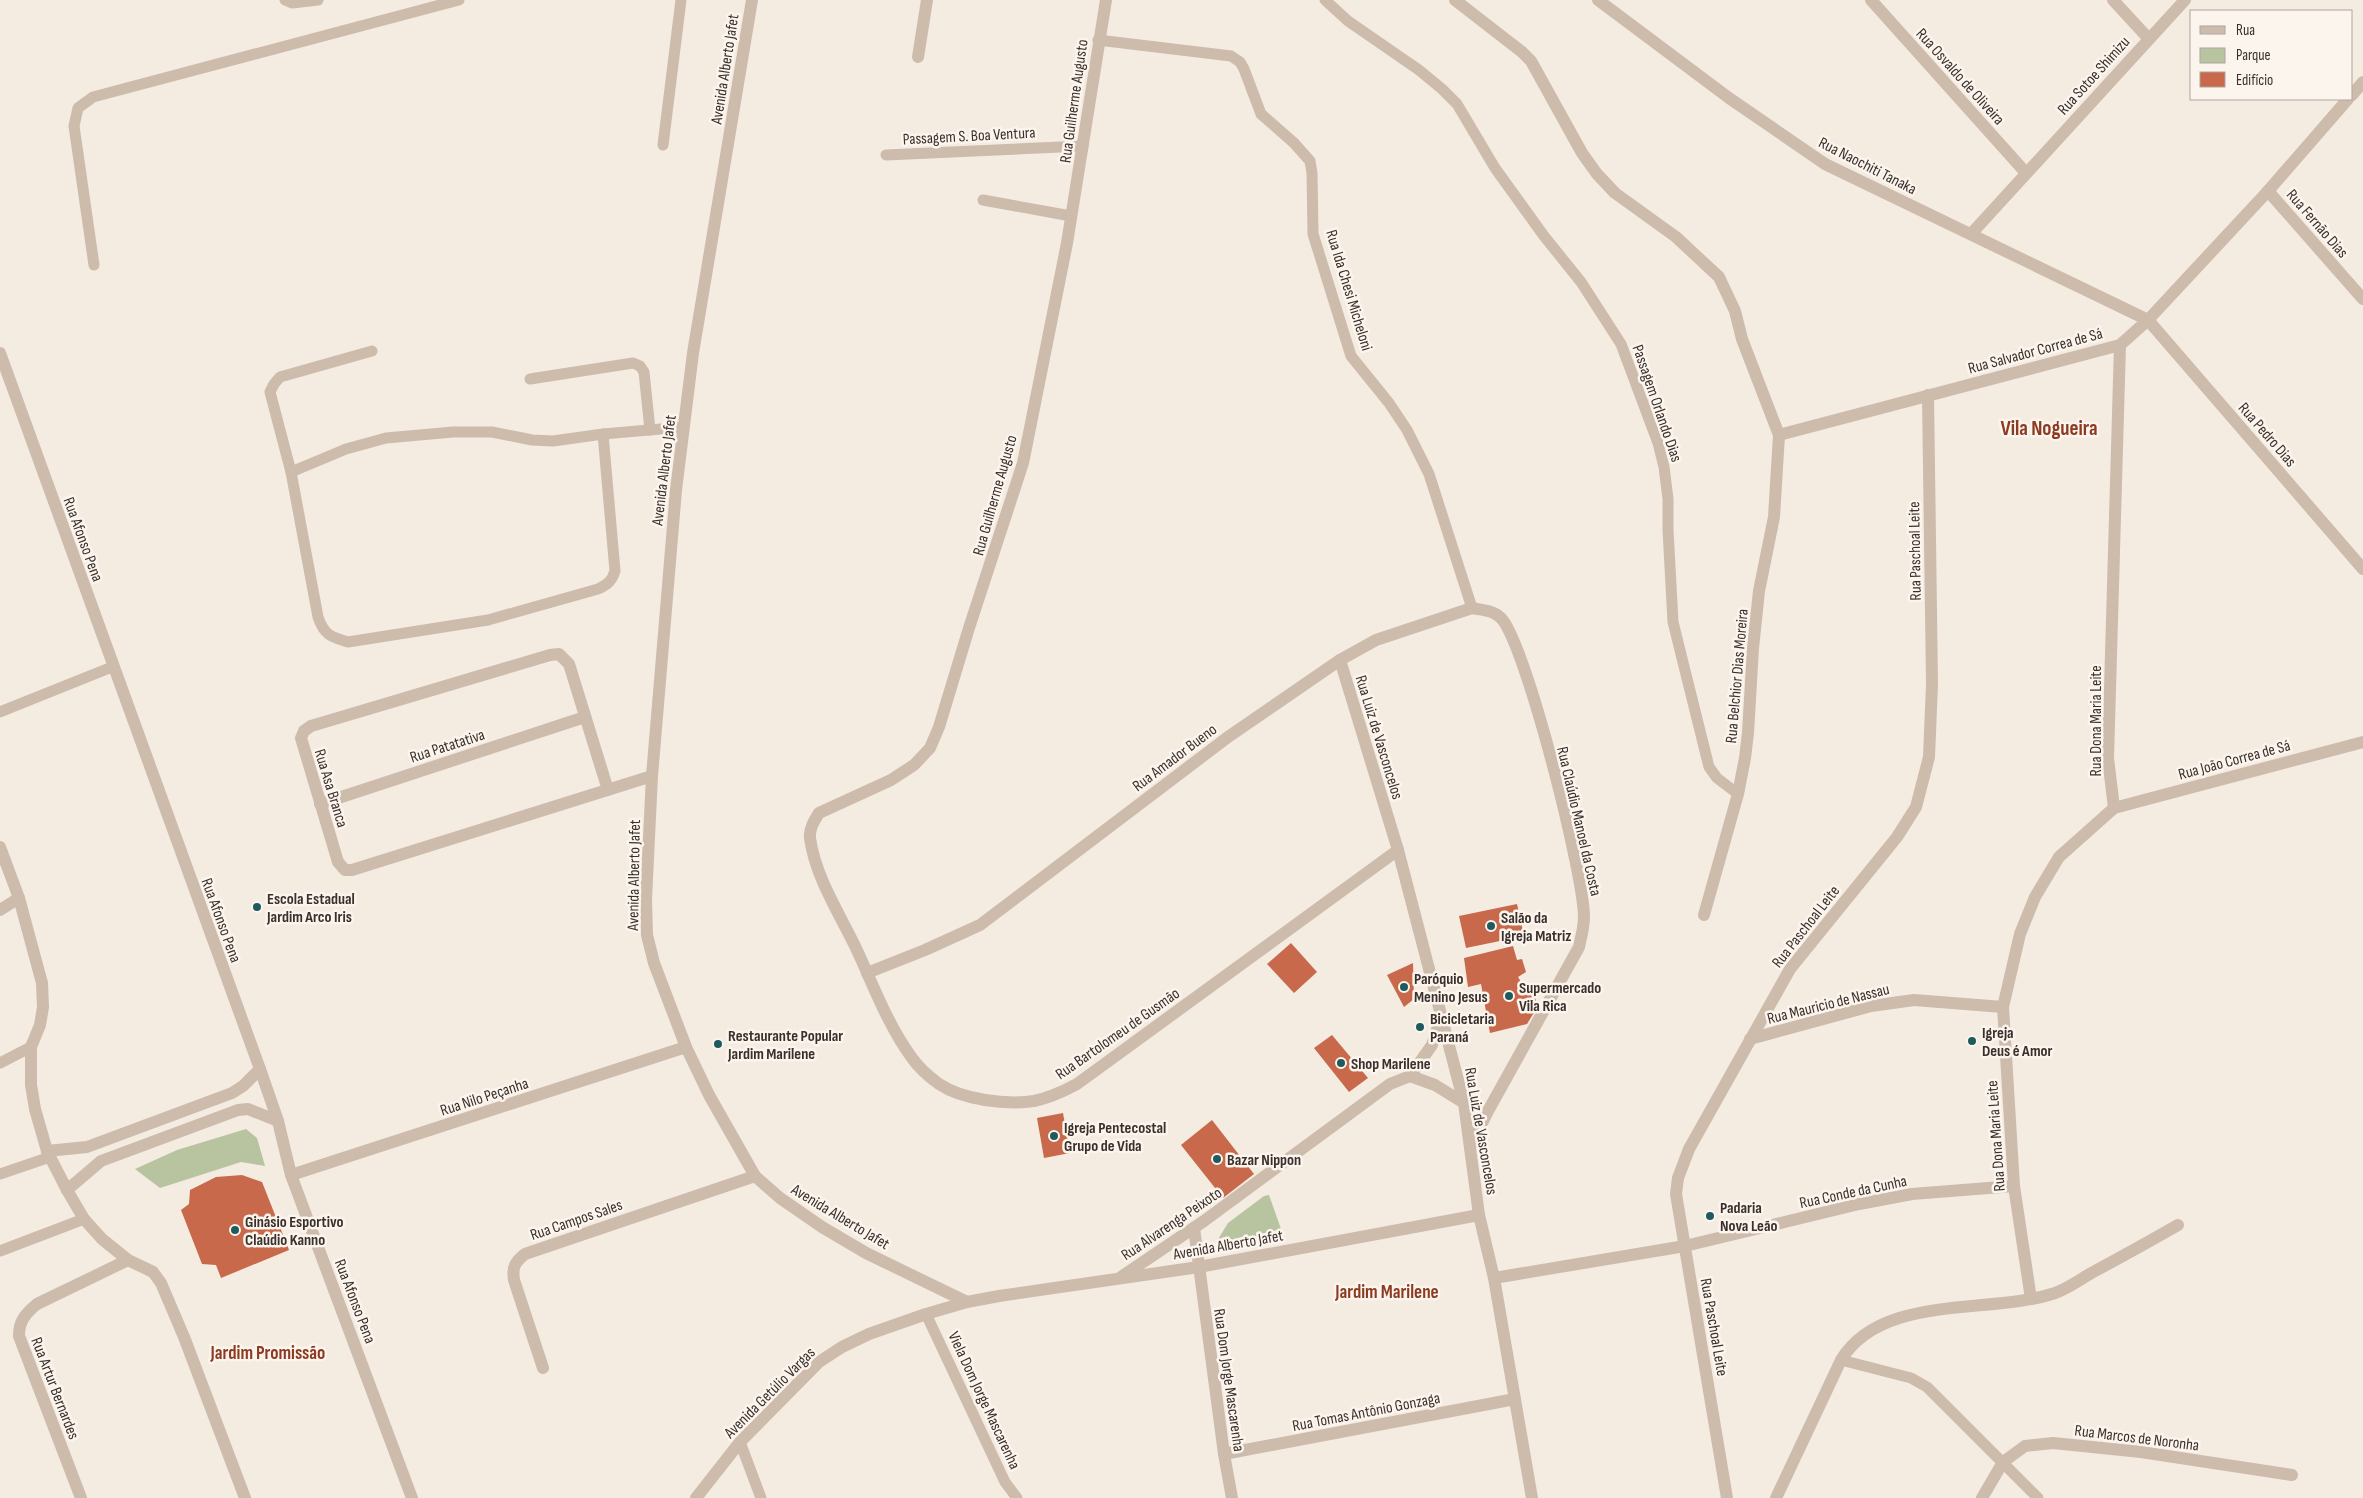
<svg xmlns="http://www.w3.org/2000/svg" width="2363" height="1498" font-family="'Sofia Sans Condensed',sans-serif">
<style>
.green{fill:#b8c4a0}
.building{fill:#c8694b}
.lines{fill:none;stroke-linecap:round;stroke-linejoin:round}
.service{stroke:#cdbbac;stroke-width:11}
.minor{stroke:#cdbbac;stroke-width:12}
.tertiary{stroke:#cdbbac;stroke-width:12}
.poi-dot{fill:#1f5a5e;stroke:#fbf5ee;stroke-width:2}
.labels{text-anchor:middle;stroke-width:5;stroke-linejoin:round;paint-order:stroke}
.street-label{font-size:16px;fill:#3b302b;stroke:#fbf5ee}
.poi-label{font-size:16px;font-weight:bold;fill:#3b302b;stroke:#fbf5ee;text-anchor:start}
.quarter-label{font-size:19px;font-weight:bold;fill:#8c3b22;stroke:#fbf5ee}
.district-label{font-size:21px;font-weight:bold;fill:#8c3b22;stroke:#fbf5ee}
</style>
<rect width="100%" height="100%" fill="#f4ebe1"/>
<g class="green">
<path d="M 246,1129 L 257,1138 L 265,1166 L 241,1162 L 160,1188 L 135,1169 L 177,1150 Z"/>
<path d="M 1269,1195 L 1281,1229 L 1238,1241 L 1217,1241 L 1228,1223 L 1264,1196 Z"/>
</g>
<g class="building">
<path d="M 1517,904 L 1524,936 L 1466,948 L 1459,916 Z"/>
<path d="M 1291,943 L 1317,972 L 1294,993 L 1267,964 Z"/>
<path d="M 1513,946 L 1517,960 L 1522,959 L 1526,972 L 1518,977 L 1524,987 L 1530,984 L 1538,1006 L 1527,1024 L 1490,1033 L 1481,984 L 1468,987 L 1464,958 Z"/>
<path d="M 1413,963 L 1414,999 L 1404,1007 L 1387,975 Z"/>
<path d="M 1332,1035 L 1368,1078 L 1349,1092 L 1314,1048 Z"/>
<path d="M 1063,1113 L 1070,1153 L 1044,1158 L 1037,1118 Z"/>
<path d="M 1212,1120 L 1254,1174 L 1223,1198 L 1181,1145 Z"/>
<path d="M 242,1175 L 262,1182 L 289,1250 L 221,1278 L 216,1265 L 202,1264 L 181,1210 L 189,1204 L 190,1190 L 216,1177 Z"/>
</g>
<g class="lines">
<g class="service">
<path d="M 285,0 L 292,3 L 318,0"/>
<path d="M 1325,0 L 1348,21 L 1419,70 L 1442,89 L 1457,104 L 1495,168 L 1544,236 L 1581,282 L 1621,344 L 1658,443 L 1664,467 L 1668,499 L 1668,530 L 1673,622 L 1709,767 L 1717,778 L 1738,794"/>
<path d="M 1098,40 L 1231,56 L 1240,62 L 1244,69 L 1261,114 L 1294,143 L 1310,161 L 1312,173 L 1313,234 L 1351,356 L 1389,403 L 1407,430 L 1429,474 L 1472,608"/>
<path d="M 663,145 L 681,0"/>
<path d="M 886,155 L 1083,146"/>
<path d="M 983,200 L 1071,216"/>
<path d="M 94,265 L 74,126 L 78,108 L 93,97 L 459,0"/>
<path d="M 372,351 L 280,377 L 274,384 L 270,392 L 291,472 L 318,617 C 324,635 331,637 348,642 L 488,620 L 598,589 C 607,585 612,581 615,571 L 603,434"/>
<path d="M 530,379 L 633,363 L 640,366 L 644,372 L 650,430"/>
<path d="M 291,472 L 346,449 L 386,438 L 453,432 L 492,432 L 532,440 L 553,441 L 603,434 L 684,427"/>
<path d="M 0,712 L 112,667"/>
<path d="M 0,1063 L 31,1047"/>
<path d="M 0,1174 L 50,1157"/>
<path d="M 0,1251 L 84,1219"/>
<path d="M 926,1314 L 1005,1482 L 1017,1498"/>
<path d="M 1841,1360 L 1911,1378 L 1927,1387 L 2038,1498"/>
<path d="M 740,1442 L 761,1498"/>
</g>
<g class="minor">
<path d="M 1106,0 L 1067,243 L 1023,463 L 969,628 L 939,727 L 930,748 L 914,765 L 891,780 L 819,813 C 814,821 809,829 810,838 C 815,876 839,913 855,946 C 873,984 887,1024 912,1058 C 919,1068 928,1076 939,1084 C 963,1100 1006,1105 1034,1101 C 1049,1098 1064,1091 1077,1084 L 1398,850"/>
<path d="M 1455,0 L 1522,52 L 1531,61 L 1582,153 L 1597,174 L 1615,193 L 1676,237 L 1719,277 L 1735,311 L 1742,339 L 1779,435 L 1774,517 L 1759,591 L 1753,648 L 1748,733 L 1745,758 L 1738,794 L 1704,915"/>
<path d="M 1598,0 L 1729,98 L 1825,164 L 2148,320 L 2363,569"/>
<path d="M 1871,0 L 2026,173"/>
<path d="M 2113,0 L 2148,38"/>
<path d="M 918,57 L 927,0"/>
<path d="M 2352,95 L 2363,82"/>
<path d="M 2268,191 L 2363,299"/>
<path d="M 1971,234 L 2185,0"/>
<path d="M 0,353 L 260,1069 L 278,1121 L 291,1175 L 412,1498"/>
<path d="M 1779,435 L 2120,345 L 2148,320 L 2268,191 L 2348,99"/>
<path d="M 1340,660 L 1398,850 L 1464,1103"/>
<path d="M 608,790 L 569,664 L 559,654 L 550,655 L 311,726 L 304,731 L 301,738 L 338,862 L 345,870 L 352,870 L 652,776"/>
<path d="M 320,804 L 585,717"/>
<path d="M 2114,808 L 2108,758 L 2120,345"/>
<path d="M 0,910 L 19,898"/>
<path d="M 867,973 L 925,950 L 980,925 L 1228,737 L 1340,660 L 1376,640 L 1472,608 C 1482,610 1493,610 1501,618 C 1526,644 1584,875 1584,917 C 1584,927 1581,938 1579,947 L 1488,1111 L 1470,1147"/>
<path d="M 1750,1039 L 1871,1006 L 1914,1000 L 2003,1007"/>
<path d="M 1410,1076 L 1432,1045 L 1441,1017"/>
<path d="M 47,1151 L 87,1147 L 232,1093 L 243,1086 L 260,1069"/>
<path d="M 291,1175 L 686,1047"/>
<path d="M 2014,1186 L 2031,1299"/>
<path d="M 67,1190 L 101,1161 L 238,1110 L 248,1109 L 278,1121"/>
<path d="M 1194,1228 L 1224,1454 L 1232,1498"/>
<path d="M 1494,1278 L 1532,1498"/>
<path d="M 543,1368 L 514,1280 C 512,1267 515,1262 525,1254 L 755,1176"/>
<path d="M 1224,1454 L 1515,1399"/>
<path d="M 81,1498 L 19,1336 C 19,1321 25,1314 37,1304 L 128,1260"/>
<path d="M 1727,1498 L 1676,1194 L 1678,1178 L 1689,1149 L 1790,969 L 1897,837 L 1916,807 L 1929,757 L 1932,684 L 1928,395"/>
<path d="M 1776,1498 L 1841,1360 C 1882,1293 1990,1315 2055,1293 C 2069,1288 2082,1278 2095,1271 C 2123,1256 2150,1241 2178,1225"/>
<path d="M 1982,1498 L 2003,1462 L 2025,1446 L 2053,1443 L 2141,1452 L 2292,1475"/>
</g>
<g class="tertiary">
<path d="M 752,0 L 693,353 L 676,490 L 652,776 L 646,899 L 647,935 L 654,963 L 686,1047 L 709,1095 L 755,1176 L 780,1198 L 822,1227 L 866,1253 L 967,1302"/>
<path d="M 0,847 L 19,898 L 42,983 L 43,1007 L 40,1025 L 31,1047 L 31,1085 L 35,1109 L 47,1151 L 67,1190 L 84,1219 L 102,1239 L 128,1260 L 153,1272 L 161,1283 L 184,1337 L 245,1498"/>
<path d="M 1121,1277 L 1204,1221 L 1390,1084 L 1410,1076 L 1435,1085 L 1464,1103 L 1479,1215 L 1494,1278 L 1685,1246 L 1859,1204 L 1912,1194 L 2014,1186 L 2003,1007 L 2020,934 L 2035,897 L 2059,857 L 2114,808 L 2363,742"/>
<path d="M 696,1498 L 740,1442 L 819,1362 L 842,1347 L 869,1334 L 926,1314 L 967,1302 L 999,1296 L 1199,1267 L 1479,1215"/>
</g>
</g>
<g class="poi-dot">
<circle cx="257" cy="907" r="5"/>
<circle cx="1491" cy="926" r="5"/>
<circle cx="1404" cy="987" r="5"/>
<circle cx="1509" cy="996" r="5"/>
<circle cx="1420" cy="1027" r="5"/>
<circle cx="1972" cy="1041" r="5"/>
<circle cx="718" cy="1044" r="5"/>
<circle cx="1341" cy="1063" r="5"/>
<circle cx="1054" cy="1136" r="5"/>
<circle cx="1217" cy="1159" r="5"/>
<circle cx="1710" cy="1216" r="5"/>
<circle cx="235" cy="1230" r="5"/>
</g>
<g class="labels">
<g class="street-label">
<text transform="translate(724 69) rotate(-81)" y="6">Avenida Alberto Jafet</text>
<text transform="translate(2093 75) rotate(-48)" y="6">Rua Sotoe Shimizu</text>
<text transform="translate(1961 76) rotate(48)" y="6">Rua Osvaldo de Oliveira</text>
<text transform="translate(1073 101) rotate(-82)" y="6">Rua Guilherme Augusto</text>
<text transform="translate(969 135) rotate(-3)" y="6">Passagem S. Boa Ventura</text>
<text transform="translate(1868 165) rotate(27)" y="6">Rua Naochiti Tanaka</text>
<text transform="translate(2318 223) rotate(49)" y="6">Rua Fernão Dias</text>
<text transform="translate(1350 290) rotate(73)" y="6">Rua Ida Chesi Micheloni</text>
<text transform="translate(2035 350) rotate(-15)" y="6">Rua Salvador Correa de Sá</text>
<text transform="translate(1658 403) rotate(71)" y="6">Passagem Orlando Dias</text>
<text transform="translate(2268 434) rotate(49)" y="6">Rua Pedro Dias</text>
<text transform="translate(663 470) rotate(-83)" y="6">Avenida Alberto Jafet</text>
<text transform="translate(994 495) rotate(-74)" y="6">Rua Guilherme Augusto</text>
<text transform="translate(84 539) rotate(70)" y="6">Rua Afonso Pena</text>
<text transform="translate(1914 551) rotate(-91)" y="6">Rua Paschoal Leite</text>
<text transform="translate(1736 676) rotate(-85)" y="6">Rua Belchior Dias Moreira</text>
<text transform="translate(2095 721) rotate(-90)" y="6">Rua Dona Maria Leite</text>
<text transform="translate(1380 737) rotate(73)" y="6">Rua Luiz de Vasconcelos</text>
<text transform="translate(447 745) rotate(-18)" y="6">Rua Patatativa</text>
<text transform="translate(1174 757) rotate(-37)" y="6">Rua Amador Bueno</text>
<text transform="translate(2234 759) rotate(-15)" y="6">Rua João Correa de Sá</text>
<text transform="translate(332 788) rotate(73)" y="6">Rua Asa Branca</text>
<text transform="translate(1580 821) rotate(77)" y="6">Rua Claúdio Manoel da Costa</text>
<text transform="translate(633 875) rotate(-89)" y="6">Avenida Alberto Jafet</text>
<text transform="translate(222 920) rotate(70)" y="6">Rua Afonso Pena</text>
<text transform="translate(1805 926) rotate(-52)" y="6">Rua Paschoal Leite</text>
<text transform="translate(1828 1003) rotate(-14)" y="6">Rua Mauricio de Nassau</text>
<text transform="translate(1117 1033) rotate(-35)" y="6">Rua Bartolomeu de Gusmão</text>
<text transform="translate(484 1096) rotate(-18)" y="6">Rua Nilo Peçanha</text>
<text transform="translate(1482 1131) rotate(80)" y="6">Rua Luiz de Vasconcelos</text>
<text transform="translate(1995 1136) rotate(-94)" y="6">Rua Dona Maria Leite</text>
<text transform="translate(1853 1191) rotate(-12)" y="6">Rua Conde da Cunha</text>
<text transform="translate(841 1216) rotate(31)" y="6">Avenida Alberto Jafet</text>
<text transform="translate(576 1219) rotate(-19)" y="6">Rua Campos Sales</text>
<text transform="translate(1171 1223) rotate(-34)" y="6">Rua Alvarenga Peixoto</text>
<text transform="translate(1228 1244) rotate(-10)" y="6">Avenida Alberto Jafet</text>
<text transform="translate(356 1301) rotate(69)" y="6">Rua Afonso Pena</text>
<text transform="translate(1715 1327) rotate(80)" y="6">Rua Paschoal Leite</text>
<text transform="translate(1230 1380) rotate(82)" y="6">Rua Dom Jorge Mascarenha</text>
<text transform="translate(56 1388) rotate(69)" y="6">Rua Artur Bernardes</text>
<text transform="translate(769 1392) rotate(-45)" y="6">Avenida Getúlio Vargas</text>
<text transform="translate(985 1400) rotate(65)" y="6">Viela Dom Jorge Mascarenha</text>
<text transform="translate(1366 1411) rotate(-11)" y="6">Rua Tomas Antônio Gonzaga</text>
<text transform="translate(2137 1437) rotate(7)" y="6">Rua Marcos de Noronha</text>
</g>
<g class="poi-label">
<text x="267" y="904">Escola Estadual<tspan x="267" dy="18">Jardim Arco Iris</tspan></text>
<text x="1501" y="923">Salão da<tspan x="1501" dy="18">Igreja Matriz</tspan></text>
<text x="1414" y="984">Paróquio<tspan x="1414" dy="18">Menino Jesus</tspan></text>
<text x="1519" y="993">Supermercado<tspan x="1519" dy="18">Vila Rica</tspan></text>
<text x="1430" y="1024">Bicicletaria<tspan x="1430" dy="18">Paraná</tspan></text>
<text x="1982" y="1038">Igreja<tspan x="1982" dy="18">Deus é Amor</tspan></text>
<text x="728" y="1041">Restaurante Popular<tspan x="728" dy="18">Jardim Marilene</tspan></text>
<text x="1351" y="1069">Shop Marilene</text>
<text x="1064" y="1133">Igreja Pentecostal<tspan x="1064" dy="18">Grupo de Vida</tspan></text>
<text x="1227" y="1165">Bazar Nippon</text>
<text x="1720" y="1213">Padaria<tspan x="1720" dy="18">Nova Leão</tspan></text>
<text x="245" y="1227">Ginásio Esportivo<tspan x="245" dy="18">Claúdio Kanno</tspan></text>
</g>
<g class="quarter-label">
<text x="1387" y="1298">Jardim Marilene</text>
<text x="268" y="1359">Jardim Promissão</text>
</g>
<g class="district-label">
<text x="2049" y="435">Vila Nogueira</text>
</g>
</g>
<rect x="2190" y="10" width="162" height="90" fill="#fbf5ee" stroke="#aea6a0"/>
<rect x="2200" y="26" width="25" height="8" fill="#cdbbac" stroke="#aea6a0"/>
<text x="2236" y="35" font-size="15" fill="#3b302b">Rua</text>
<rect x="2200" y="48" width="25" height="15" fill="#b8c4a0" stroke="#aea6a0"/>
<text x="2236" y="60" font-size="15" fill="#3b302b">Parque</text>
<rect x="2200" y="72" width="25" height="15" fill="#c8694b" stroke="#aea6a0"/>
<text x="2236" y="85" font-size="15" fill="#3b302b">Edifício</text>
</svg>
